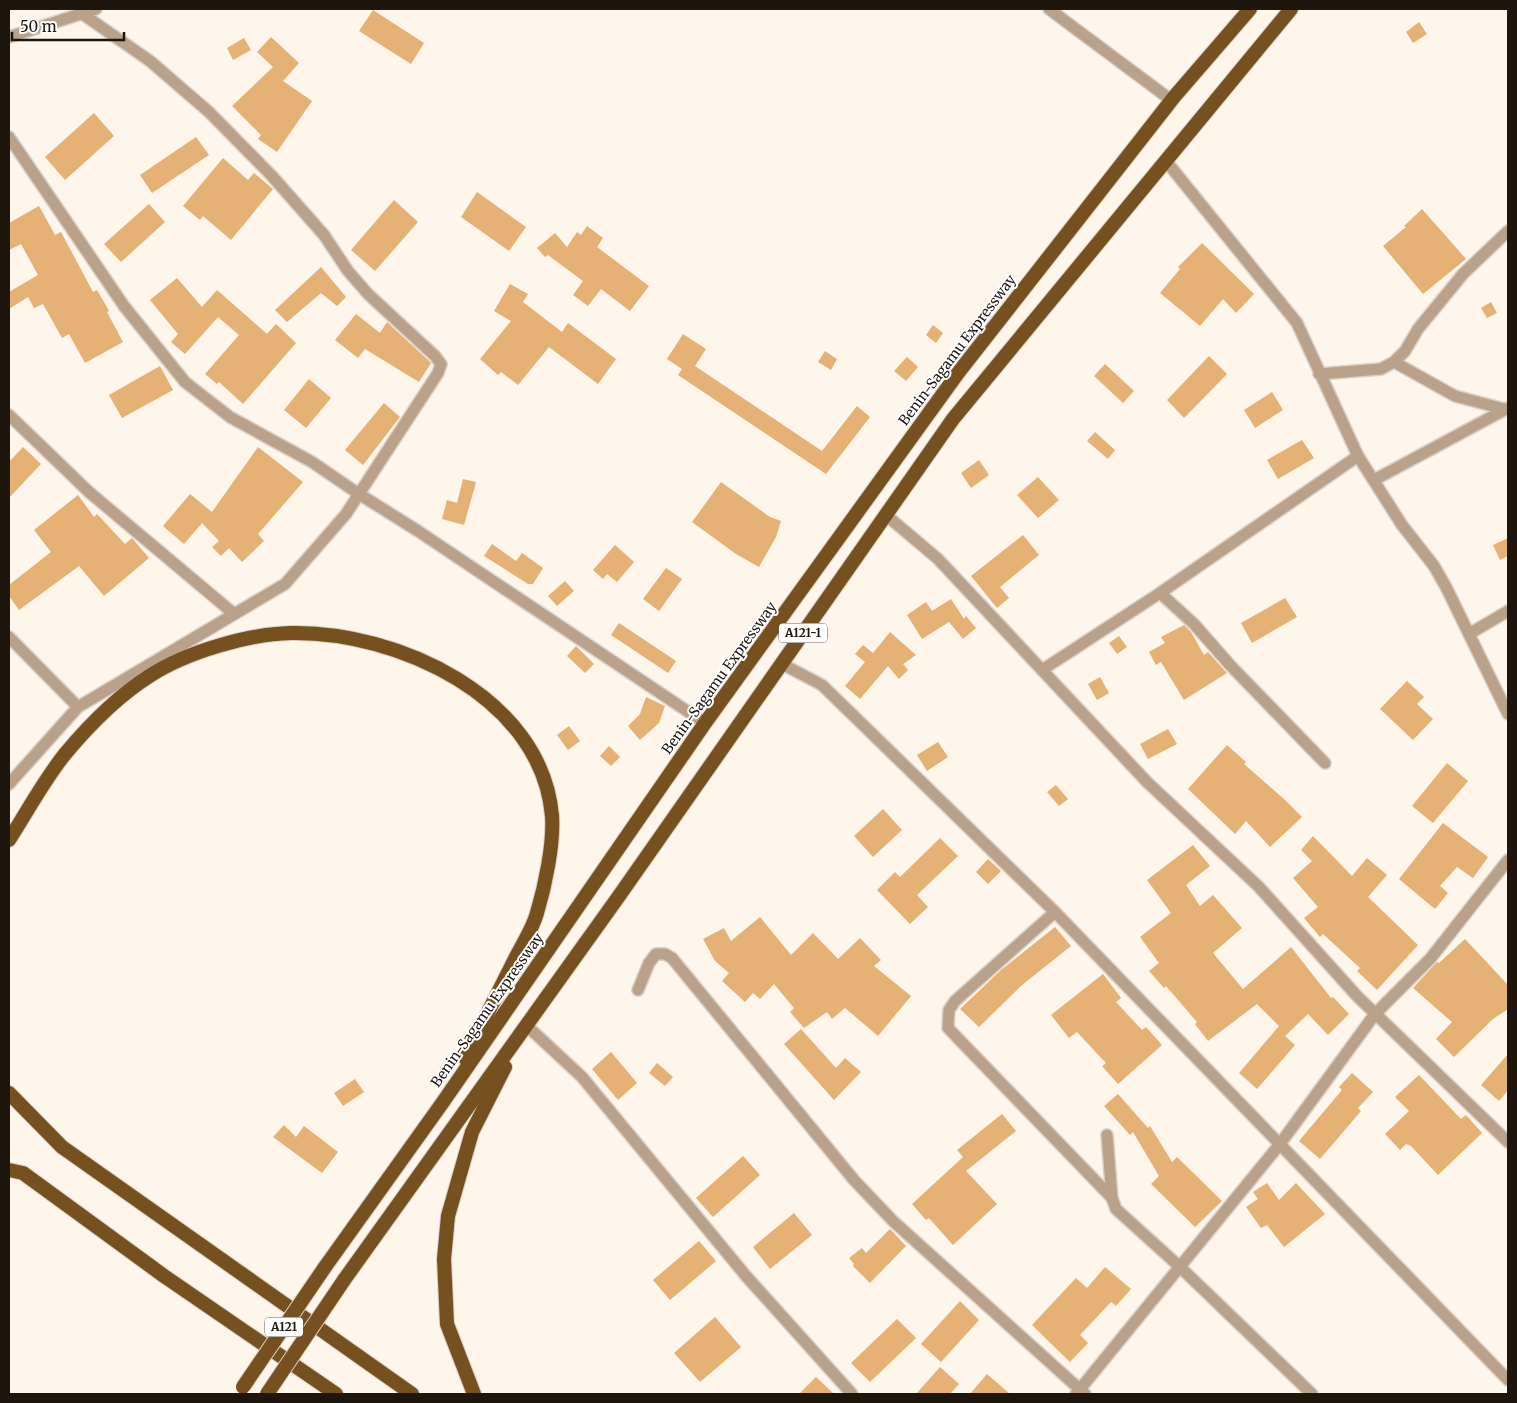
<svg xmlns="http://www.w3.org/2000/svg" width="1517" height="1403" font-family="Merriweather,serif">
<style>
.building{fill:#e5b174}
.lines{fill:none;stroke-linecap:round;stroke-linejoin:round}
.minor-casing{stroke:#dad1c7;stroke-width:14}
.trunk-casing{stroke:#dad1c7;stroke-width:16}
.minor{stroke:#b9a289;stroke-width:11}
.trunk{stroke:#76501f;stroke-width:14}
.trunk-bridge-casing{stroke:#dad1c7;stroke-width:16;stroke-linecap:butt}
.trunk-bridge{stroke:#76501f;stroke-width:14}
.labels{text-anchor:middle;stroke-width:4;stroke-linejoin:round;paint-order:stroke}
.shield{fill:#fff;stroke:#625c56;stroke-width:1}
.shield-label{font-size:12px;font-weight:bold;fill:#1e160d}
.street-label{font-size:14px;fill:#1e160d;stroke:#fff}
</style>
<rect width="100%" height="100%" fill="#fef5eb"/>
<g class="building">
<path d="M 373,10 L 424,43 L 411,64 L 359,31 Z"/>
<path d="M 1419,22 L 1427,34 L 1413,43 L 1406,32 Z"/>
<path d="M 271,37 L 299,63 L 283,81 L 312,101 L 277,152 L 258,139 L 261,135 L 232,106 L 273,67 L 257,52 Z"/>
<path d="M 244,38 L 251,50 L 233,60 L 227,48 Z"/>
<path d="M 94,113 L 114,136 L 65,180 L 45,157 Z"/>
<path d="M 196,137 L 209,155 L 152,193 L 140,175 Z"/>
<path d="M 223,158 L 248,180 L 254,173 L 273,189 L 231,240 L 203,216 L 200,220 L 183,206 Z"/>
<path d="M 477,192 L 526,227 L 509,251 L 461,217 Z"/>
<path d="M 394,200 L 418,222 L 375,271 L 351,250 Z"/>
<path d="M 149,204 L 165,222 L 121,262 L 104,244 Z"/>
<path d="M 39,206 L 55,235 L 61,232 L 93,292 L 97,290 L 109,311 L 107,312 L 123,342 L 85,363 L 69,334 L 62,338 L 43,304 L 34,308 L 28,297 L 9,309 L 9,292 L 38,275 L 21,244 L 9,250 L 9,223 Z"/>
<path d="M 1422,209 L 1466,259 L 1423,294 L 1383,246 L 1406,227 L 1404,226 Z"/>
<path d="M 587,226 L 603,238 L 597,247 L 649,286 L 630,311 L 601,289 L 588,306 L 573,295 L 583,281 L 548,255 L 545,257 L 537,248 L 555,233 L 567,247 L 577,232 L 581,235 Z"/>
<path d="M 1202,243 L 1254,294 L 1236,313 L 1223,299 L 1200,326 L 1160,293 L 1180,269 L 1178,267 Z"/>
<path d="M 321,267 L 346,297 L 337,306 L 321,293 L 287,322 L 275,310 Z"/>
<path d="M 177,278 L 202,307 L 217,290 L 267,334 L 276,324 L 296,343 L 243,404 L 219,382 L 217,384 L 205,374 L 239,335 L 218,317 L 185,354 L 171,342 L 178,334 L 150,300 Z"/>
<path d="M 510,284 L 528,294 L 523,302 L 562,332 L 568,323 L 616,359 L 598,384 L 549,347 L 518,385 L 501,372 L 498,375 L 480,359 L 511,321 L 494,311 Z"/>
<path d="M 1491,302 L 1497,313 L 1487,318 L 1481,308 Z"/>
<path d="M 356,314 L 380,333 L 387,322 L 429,361 L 431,363 L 419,382 L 365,349 L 358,358 L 335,340 Z"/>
<path d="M 933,325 L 943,333 L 936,343 L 926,335 Z"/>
<path d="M 683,334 L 706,349 L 695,366 L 822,451 L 857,406 L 870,417 L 826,474 L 678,375 L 682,369 L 667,359 Z"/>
<path d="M 825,351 L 837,359 L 831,370 L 818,362 Z"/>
<path d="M 1209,356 L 1227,374 L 1184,418 L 1167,400 Z"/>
<path d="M 907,357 L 918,367 L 906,381 L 894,371 Z"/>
<path d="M 1105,364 L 1134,391 L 1123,403 L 1094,376 Z"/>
<path d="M 160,366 L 173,390 L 122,418 L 109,395 Z"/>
<path d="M 309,379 L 331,398 L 306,428 L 284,410 Z"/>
<path d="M 1272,392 L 1283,410 L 1255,428 L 1244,410 Z"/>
<path d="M 384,403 L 400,417 L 363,465 L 345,450 Z"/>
<path d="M 1095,432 L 1115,450 L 1108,459 L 1087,441 Z"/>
<path d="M 1302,440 L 1314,458 L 1278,479 L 1267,460 Z"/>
<path d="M 23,447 L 41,464 L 9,498 L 9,462 Z"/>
<path d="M 258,447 L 303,482 L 258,534 L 264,541 L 242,562 L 229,548 L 221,556 L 212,547 L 219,541 L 202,523 L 184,544 L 163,526 L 190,494 L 212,512 Z"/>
<path d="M 979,460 L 989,475 L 971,488 L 961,473 Z"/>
<path d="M 1038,477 L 1059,500 L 1038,518 L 1017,495 Z"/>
<path d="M 463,479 L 476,482 L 464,525 L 442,519 L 447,500 L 457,503 Z"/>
<path d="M 721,482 L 770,517 L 781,521 L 776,537 L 759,567 L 736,554 L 692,522 Z"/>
<path d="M 78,495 L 94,517 L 97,514 L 125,544 L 132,538 L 149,558 L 104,596 L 79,566 L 19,610 L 9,596 L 9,585 L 51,552 L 34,530 Z"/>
<path d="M 1023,535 L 1039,555 L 1000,587 L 1009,598 L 997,608 L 971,576 Z"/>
<path d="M 1508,538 L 1508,556 L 1500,560 L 1493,545 Z"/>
<path d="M 492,544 L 516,561 L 522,553 L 543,568 L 533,584 L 528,584 L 484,556 Z"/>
<path d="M 615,545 L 634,562 L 617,582 L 607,574 L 603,579 L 593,570 Z"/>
<path d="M 666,568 L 682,579 L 659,611 L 643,599 Z"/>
<path d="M 565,581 L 574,591 L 557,606 L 548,596 Z"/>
<path d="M 1285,598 L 1297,617 L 1252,643 L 1241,623 Z"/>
<path d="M 951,599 L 964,619 L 966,616 L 976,628 L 963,639 L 949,622 L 922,639 L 907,615 L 926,602 L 932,611 Z"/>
<path d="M 619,623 L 676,661 L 668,673 L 611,635 Z"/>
<path d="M 1184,625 L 1191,632 L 1204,655 L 1208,652 L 1227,673 L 1184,700 L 1161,662 L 1156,665 L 1149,652 L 1165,643 L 1161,637 Z"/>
<path d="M 890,632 L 916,655 L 903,664 L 908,670 L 899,679 L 888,666 L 860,699 L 845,686 L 865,662 L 855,654 L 863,645 L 873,653 Z"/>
<path d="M 1119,636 L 1127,647 L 1117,654 L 1109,643 Z"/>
<path d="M 576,646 L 594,664 L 585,673 L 567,656 Z"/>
<path d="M 1100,677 L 1109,693 L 1097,700 L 1088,684 Z"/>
<path d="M 1407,681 L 1424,697 L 1417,704 L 1433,719 L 1413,740 L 1380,709 Z"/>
<path d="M 646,697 L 665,706 L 659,723 L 640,740 L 628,726 L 640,714 Z"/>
<path d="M 569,726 L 580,741 L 568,750 L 557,735 Z"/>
<path d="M 1168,729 L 1177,744 L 1148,759 L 1140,744 Z"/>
<path d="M 938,742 L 948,757 L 927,771 L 917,755 Z"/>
<path d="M 1227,745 L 1246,762 L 1244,764 L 1284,799 L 1302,817 L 1270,847 L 1246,821 L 1235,834 L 1188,789 Z"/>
<path d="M 609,746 L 620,757 L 611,766 L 600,756 Z"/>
<path d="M 1447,763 L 1468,781 L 1433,823 L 1412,806 Z"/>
<path d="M 1056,785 L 1068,799 L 1059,806 L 1047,792 Z"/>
<path d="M 883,809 L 902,830 L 873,857 L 854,836 Z"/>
<path d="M 1443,823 L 1488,857 L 1473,878 L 1457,867 L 1440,886 L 1448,893 L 1435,909 L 1399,879 Z"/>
<path d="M 1313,836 L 1352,876 L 1367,858 L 1387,875 L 1368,897 L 1418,945 L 1377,990 L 1357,971 L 1360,968 L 1323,934 L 1320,937 L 1304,918 L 1318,907 L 1293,878 L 1312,861 L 1301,850 Z"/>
<path d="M 940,838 L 958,856 L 917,895 L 928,907 L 910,924 L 877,890 L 895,872 L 900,877 Z"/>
<path d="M 1193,845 L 1210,866 L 1186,885 L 1200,906 L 1213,895 L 1242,928 L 1213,953 L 1243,989 L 1291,947 L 1331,998 L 1333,997 L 1349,1014 L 1328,1035 L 1308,1014 L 1285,1036 L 1295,1045 L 1257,1089 L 1239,1073 L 1279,1026 L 1257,1004 L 1208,1041 L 1195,1024 L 1197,1022 L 1166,986 L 1164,988 L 1149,971 L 1159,963 L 1140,937 L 1171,913 L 1147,880 Z"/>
<path d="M 988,859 L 1001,871 L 988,884 L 976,872 Z"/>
<path d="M 760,917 L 791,955 L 813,933 L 838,959 L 860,938 L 881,960 L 874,966 L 911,996 L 878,1036 L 845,1008 L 832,1019 L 827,1012 L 804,1028 L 790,1012 L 794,1008 L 774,984 L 760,999 L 753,993 L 745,1002 L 722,981 L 729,973 L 715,961 L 703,939 L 724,928 L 731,941 Z"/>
<path d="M 1055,927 L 1071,946 L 1022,985 L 979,1027 L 960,1009 L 1001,970 Z"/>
<path d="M 1465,939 L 1508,985 L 1508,1009 L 1493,1019 L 1454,1057 L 1436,1039 L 1452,1022 L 1413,988 L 1437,962 L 1439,963 Z"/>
<path d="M 1103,974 L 1121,998 L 1116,1002 L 1142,1030 L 1146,1027 L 1162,1045 L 1118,1084 L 1102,1066 L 1106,1063 L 1077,1032 L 1069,1038 L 1051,1015 Z"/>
<path d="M 801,1029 L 836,1068 L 845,1058 L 861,1072 L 834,1100 L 784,1044 Z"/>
<path d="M 611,1052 L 637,1083 L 618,1100 L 592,1069 Z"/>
<path d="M 1508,1054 L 1508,1090 L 1499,1101 L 1481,1085 Z"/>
<path d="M 657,1063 L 673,1077 L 665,1086 L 649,1073 Z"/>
<path d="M 1352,1073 L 1373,1092 L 1358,1108 L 1361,1111 L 1320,1159 L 1299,1141 L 1342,1090 L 1339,1087 Z"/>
<path d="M 1419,1075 L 1461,1119 L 1466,1115 L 1482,1133 L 1438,1175 L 1411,1146 L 1406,1144 L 1400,1150 L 1385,1134 L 1409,1111 L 1395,1097 Z"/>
<path d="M 355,1079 L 364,1092 L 343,1106 L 334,1093 Z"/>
<path d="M 1118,1094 L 1148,1128 L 1150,1126 L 1172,1162 L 1177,1157 L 1222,1201 L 1195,1227 L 1151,1184 L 1159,1176 L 1133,1132 L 1130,1135 L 1104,1106 Z"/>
<path d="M 1002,1114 L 1016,1131 L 966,1171 L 997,1204 L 953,1245 L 929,1218 L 926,1220 L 912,1204 L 963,1157 L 957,1150 Z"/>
<path d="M 284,1125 L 296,1137 L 304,1126 L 338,1152 L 322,1173 L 273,1137 Z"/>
<path d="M 743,1156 L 760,1175 L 713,1217 L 696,1198 Z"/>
<path d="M 1267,1183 L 1279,1200 L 1296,1183 L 1325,1214 L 1284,1247 L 1267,1225 L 1261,1228 L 1246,1207 L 1258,1199 L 1253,1192 Z"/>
<path d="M 794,1213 L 812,1235 L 770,1269 L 753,1247 Z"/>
<path d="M 890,1229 L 906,1246 L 870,1283 L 853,1266 L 854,1264 L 849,1258 L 862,1248 L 866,1253 Z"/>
<path d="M 699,1241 L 716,1261 L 670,1300 L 653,1280 Z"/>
<path d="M 1105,1267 L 1131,1289 L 1116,1306 L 1111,1302 L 1080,1335 L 1088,1343 L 1070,1362 L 1032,1325 L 1076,1278 L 1087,1288 Z"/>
<path d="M 960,1301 L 979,1320 L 941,1362 L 921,1344 Z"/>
<path d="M 715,1317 L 741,1347 L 700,1382 L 674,1353 Z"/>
<path d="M 897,1319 L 916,1338 L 870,1382 L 851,1363 Z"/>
<path d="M 940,1367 L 959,1384 L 950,1394 L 916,1394 Z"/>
<path d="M 987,1374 L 1010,1394 L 970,1394 Z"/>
<path d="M 816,1377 L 834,1394 L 799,1394 Z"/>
</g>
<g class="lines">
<g class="minor-casing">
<g id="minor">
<path d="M 1049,9 L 1171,100"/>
<path d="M 9,37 L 96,9"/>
<path d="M 9,137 L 124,306 L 185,382 L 230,417 L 312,462 L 359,494 L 438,373 L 441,364 L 435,356 L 368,294 L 348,271 L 324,235 L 272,176 L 209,112 L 150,61 L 81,13"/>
<path d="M 1166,161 L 1297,323 L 1358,456 L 1402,525 L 1434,566 L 1446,587 L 1508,714"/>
<path d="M 1394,362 L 1455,396 L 1504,409"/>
<path d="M 1319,374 L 1381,369 L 1394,362 L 1405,351 L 1418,329 L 1463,274 L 1508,231"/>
<path d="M 9,415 L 89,492 L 233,613"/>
<path d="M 1374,480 L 1508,408"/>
<path d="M 886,515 L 938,559 L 1147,782 L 1259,887 L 1357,996 L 1508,1142"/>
<path d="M 1160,593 L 1194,624 L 1230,665 L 1325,763"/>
<path d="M 1469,634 L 1508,611"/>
<path d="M 9,637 L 78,707"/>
<path d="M 782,664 L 822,685 L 1055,912 L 1508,1380"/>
<path d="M 1042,670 L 1160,593 L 1358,456"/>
<path d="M 9,784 L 78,707 L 285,584 L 346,514 L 359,494 L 418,531 L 705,723"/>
<path d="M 1055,912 L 955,1001 L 949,1010 L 948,1028 L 1112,1198"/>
<path d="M 638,990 L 649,963 L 656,954 L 665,954 L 672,958 L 854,1180 L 893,1221 L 1085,1394"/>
<path d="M 526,1025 L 582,1077 L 746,1276 L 852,1394"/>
<path d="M 1107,1135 L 1112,1198 L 1116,1209 L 1180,1267 L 1312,1394"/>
<path d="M 1076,1394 L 1280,1144 L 1375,1014 L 1430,959 L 1508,860"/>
</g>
</g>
<g class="trunk-casing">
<g id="trunk">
<path d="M 9,840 C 27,812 44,780 65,754 C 90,724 119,695 151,675 C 187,652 248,634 291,633 C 397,631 542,697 552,816 C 554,844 545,886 537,913 C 533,928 523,943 516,957 C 499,990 482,1024 465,1058"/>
<path d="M 9,1093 L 62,1147 L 412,1394"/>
<path d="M 9,1170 L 23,1173 L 164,1276 L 336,1394"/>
<path d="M 325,1267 L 443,1102 L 705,723 L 958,373 L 1174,97 L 1250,9"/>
<path d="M 344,1280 L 619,896 L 953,419 L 1291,9"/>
<path d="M 474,1394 L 447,1324 L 444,1259 L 448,1216 L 472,1132 L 505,1067"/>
</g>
</g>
<use href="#minor" class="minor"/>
<use href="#trunk" class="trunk"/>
<g class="trunk-bridge-casing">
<g id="trunk-bridge">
<path d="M 243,1387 L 325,1267"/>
<path d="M 267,1394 L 344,1280"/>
</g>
</g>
<use href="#trunk-bridge" class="trunk-bridge"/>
</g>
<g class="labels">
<g class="shield">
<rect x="779" y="623.5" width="48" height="19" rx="4"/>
<rect x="265" y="1317.5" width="38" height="19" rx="4"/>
</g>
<g class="shield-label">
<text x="803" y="637">A121-1</text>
<text x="284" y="1331">A121</text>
</g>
<g class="street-label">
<text transform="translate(957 350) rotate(-53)" y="5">Benin-Sagamu Expressway</text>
<text transform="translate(719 678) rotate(-54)" y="5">Benin-Sagamu Expressway</text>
<text transform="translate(487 1010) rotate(-55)" y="5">Benin-Sagamu Expressway</text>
</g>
</g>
<rect width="1517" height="1403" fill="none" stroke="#1e160d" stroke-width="20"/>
<path d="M12 32v8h112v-8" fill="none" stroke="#1e160d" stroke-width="2.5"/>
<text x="20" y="32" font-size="15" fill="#1e160d" stroke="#ffffff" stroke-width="4" paint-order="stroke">50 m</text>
</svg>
